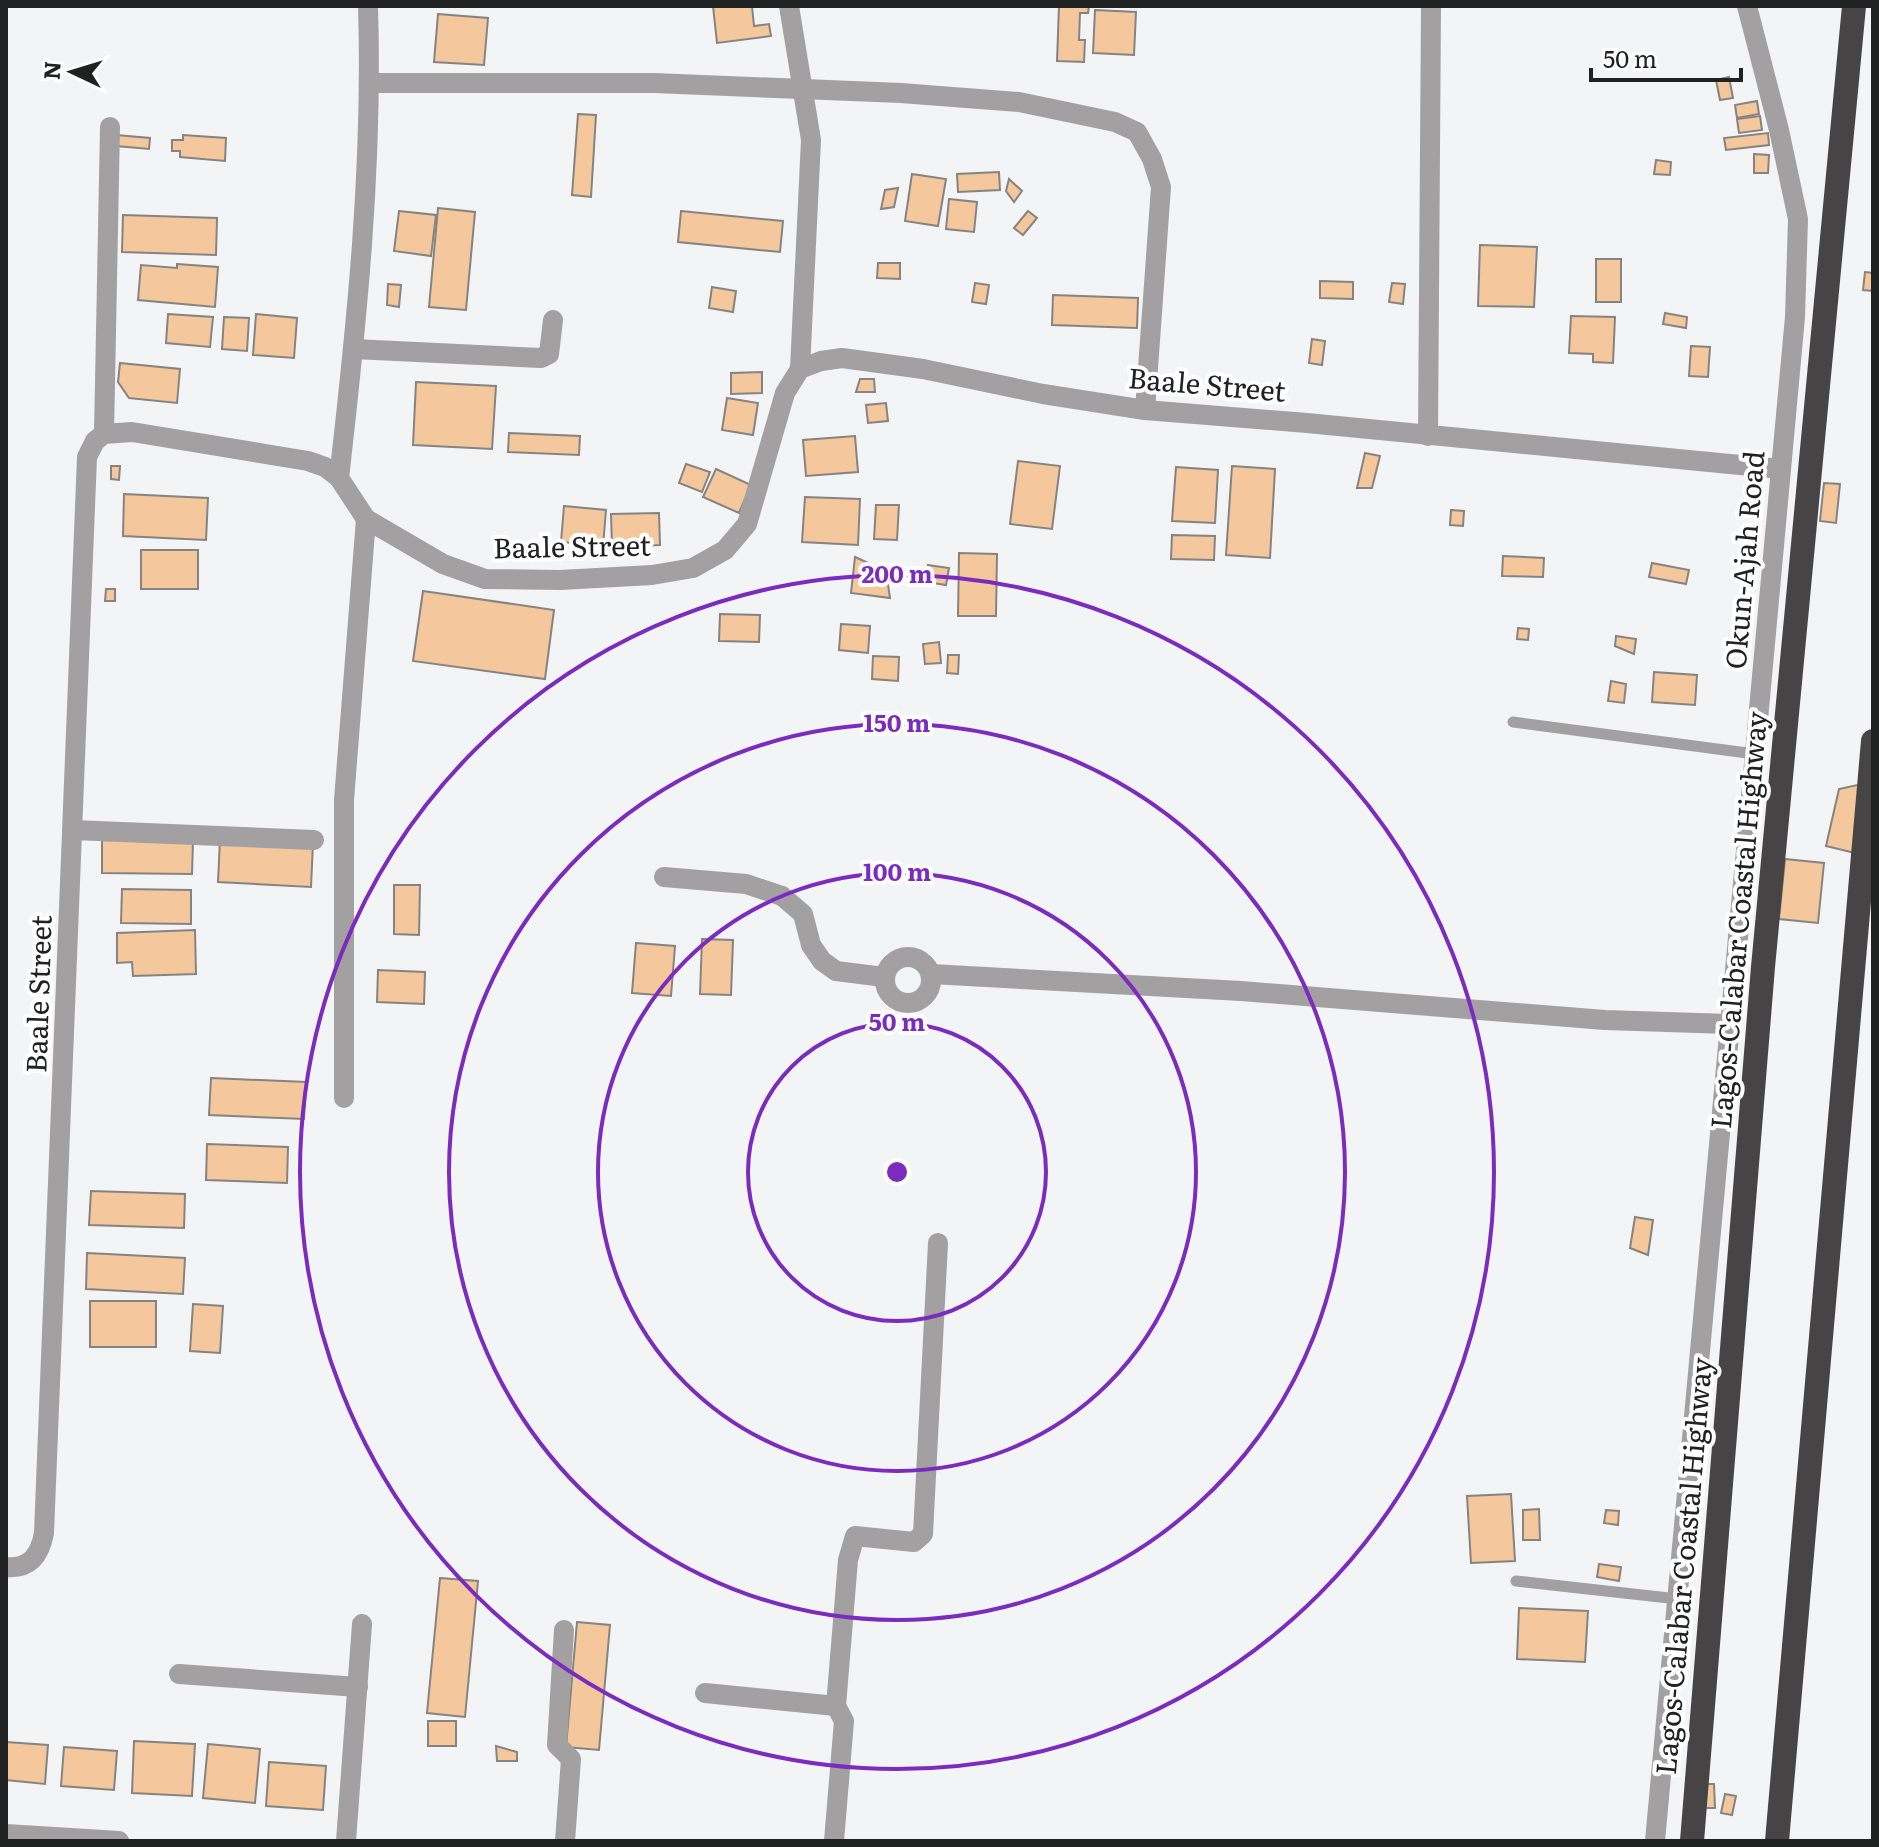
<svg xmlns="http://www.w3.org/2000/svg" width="1879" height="1847" font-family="Literata,serif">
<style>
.building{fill:#f4c89c;stroke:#868482;stroke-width:2}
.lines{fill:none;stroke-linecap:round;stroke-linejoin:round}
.lane{stroke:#a2a0a0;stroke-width:11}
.street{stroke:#a2a0a0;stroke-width:20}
.highway{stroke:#474445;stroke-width:24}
.ring{fill:none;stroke:#7b2cbf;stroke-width:4}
.labels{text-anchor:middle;stroke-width:8;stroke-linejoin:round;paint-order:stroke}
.street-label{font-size:28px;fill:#202121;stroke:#fff}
.centre{fill:#7b2cbf;stroke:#fff;stroke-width:4}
.ring-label{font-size:24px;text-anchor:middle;font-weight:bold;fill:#7b2cbf;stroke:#fff;stroke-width:8;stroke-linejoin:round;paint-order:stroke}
</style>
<rect width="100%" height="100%" fill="#f3f4f6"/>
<g class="building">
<path d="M 713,6 L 752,6 L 754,26 L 769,24 L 771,36 L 717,43 Z"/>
<path d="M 1059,6 L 1089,6 L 1088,13 L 1080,13 L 1079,40 L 1085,40 L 1084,62 L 1057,61 Z"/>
<path d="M 1095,10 L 1136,12 L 1134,55 L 1093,53 Z"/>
<path d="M 438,14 L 488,18 L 484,65 L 434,62 Z"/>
<path d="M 1729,77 L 1733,98 L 1720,100 L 1716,80 Z"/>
<path d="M 1757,101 L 1759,114 L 1737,118 L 1735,105 Z"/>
<path d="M 578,114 L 596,115 L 591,197 L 572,195 Z"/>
<path d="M 1760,116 L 1762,130 L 1739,133 L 1737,119 Z"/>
<path d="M 1768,133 L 1769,145 L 1726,150 L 1724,138 Z"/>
<path d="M 116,135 L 150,138 L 149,149 L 116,146 Z"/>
<path d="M 183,135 L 226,138 L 225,161 L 180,157 L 180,151 L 172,151 L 172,140 L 183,140 Z"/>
<path d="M 1754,154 L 1769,155 L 1768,173 L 1754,173 Z"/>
<path d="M 1656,160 L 1671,162 L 1670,175 L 1654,174 Z"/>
<path d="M 999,172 L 1000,190 L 958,192 L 957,174 Z"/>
<path d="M 912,174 L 946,179 L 938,226 L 905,221 Z"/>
<path d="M 1009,179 L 1022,191 L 1014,202 L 1006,191 Z"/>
<path d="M 898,188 L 894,207 L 881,209 L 885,190 Z"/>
<path d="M 949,199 L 977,202 L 974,232 L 946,229 Z"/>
<path d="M 438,208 L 475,212 L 466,310 L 429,307 Z"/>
<path d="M 399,211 L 436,215 L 431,256 L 394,251 Z"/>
<path d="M 681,211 L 783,221 L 780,252 L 678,242 Z"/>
<path d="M 1028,211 L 1037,218 L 1023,235 L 1014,228 Z"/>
<path d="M 123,215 L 217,218 L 216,255 L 122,252 Z"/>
<path d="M 1480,245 L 1537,247 L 1534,307 L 1478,306 Z"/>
<rect x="1596" y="259" width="25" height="43"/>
<path d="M 878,263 L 900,263 L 900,279 L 877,278 Z"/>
<path d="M 177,264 L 218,267 L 215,307 L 138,300 L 141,265 L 177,268 Z"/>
<path d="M 1865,272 L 1873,273 L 1873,291 L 1863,290 Z"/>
<path d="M 1320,281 L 1353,282 L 1353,299 L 1320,298 Z"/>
<path d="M 975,283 L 989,285 L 986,304 L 972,302 Z"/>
<path d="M 1392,283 L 1405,284 L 1403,304 L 1389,302 Z"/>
<path d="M 388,284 L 401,285 L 399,307 L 387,305 Z"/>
<path d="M 712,287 L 736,291 L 733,312 L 709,308 Z"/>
<path d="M 1053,295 L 1138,298 L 1137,328 L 1052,325 Z"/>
<path d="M 1665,313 L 1687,317 L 1686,328 L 1663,324 Z"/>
<path d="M 168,314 L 213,317 L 210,347 L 166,343 Z"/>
<path d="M 256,314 L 297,318 L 294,358 L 253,355 Z"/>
<path d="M 1571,316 L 1615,317 L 1613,363 L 1593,362 L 1593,354 L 1569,353 Z"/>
<path d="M 224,317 L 249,318 L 247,351 L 222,349 Z"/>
<path d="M 1312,339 L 1325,341 L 1322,365 L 1309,363 Z"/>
<path d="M 1691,346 L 1710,347 L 1708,377 L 1689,376 Z"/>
<path d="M 120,363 L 180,369 L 177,403 L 129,398 L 118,382 Z"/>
<path d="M 762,372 L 762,393 L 731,394 L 731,373 Z"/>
<path d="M 860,379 L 874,379 L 875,392 L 856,392 Z"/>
<path d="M 416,382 L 496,386 L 492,449 L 413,445 Z"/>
<path d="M 727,398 L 758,403 L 753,435 L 722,430 Z"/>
<path d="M 886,403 L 888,421 L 868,423 L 866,405 Z"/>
<path d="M 509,433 L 580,436 L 579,455 L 508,452 Z"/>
<path d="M 855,436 L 858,472 L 806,476 L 803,440 Z"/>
<path d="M 1365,453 L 1380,456 L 1372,488 L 1357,488 Z"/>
<path d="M 1018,461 L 1060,466 L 1052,529 L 1010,524 Z"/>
<path d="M 686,464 L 710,472 L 702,492 L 679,483 Z"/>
<path d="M 111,466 L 120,466 L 119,480 L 111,479 Z"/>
<path d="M 1232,466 L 1275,469 L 1270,558 L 1226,555 Z"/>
<path d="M 1176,467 L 1218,470 L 1215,523 L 1172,521 Z"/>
<path d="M 716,469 L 751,485 L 739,513 L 703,497 Z"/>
<path d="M 1824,483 L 1840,484 L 1836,523 L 1820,521 Z"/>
<path d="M 124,494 L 208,498 L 206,540 L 123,536 Z"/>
<path d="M 805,497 L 860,499 L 858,545 L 802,542 Z"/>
<path d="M 876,505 L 899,505 L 897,540 L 874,539 Z"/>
<path d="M 564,506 L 606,510 L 603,546 L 561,542 Z"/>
<path d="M 1451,510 L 1464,511 L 1463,526 L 1450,525 Z"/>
<path d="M 659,513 L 660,545 L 612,547 L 611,514 Z"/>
<path d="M 1172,535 L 1215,536 L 1214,560 L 1171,559 Z"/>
<rect x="141" y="550" width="57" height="39"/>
<path d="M 959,553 L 997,554 L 996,616 L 958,616 Z"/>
<path d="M 1503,556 L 1544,558 L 1543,577 L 1502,576 Z"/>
<path d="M 855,557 L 886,571 L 890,598 L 851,593 Z"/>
<path d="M 1652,563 L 1689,570 L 1686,584 L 1649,577 Z"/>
<path d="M 928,565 L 949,568 L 946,585 L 926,582 Z"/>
<path d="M 106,589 L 115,589 L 115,601 L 105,601 Z"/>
<path d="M 423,591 L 554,610 L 545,679 L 413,661 Z"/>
<path d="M 720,614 L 760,615 L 759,642 L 719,641 Z"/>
<path d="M 841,624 L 870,626 L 868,653 L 839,650 Z"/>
<path d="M 1518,628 L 1529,629 L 1528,640 L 1517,639 Z"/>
<path d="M 1616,636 L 1636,639 L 1634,654 L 1615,646 Z"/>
<path d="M 939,642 L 941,663 L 925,664 L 923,644 Z"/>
<path d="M 948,655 L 959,655 L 958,674 L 947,673 Z"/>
<path d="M 873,656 L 899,657 L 898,681 L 872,679 Z"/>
<path d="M 1654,672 L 1697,675 L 1695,705 L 1652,702 Z"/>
<path d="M 1611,681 L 1626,684 L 1624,703 L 1608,701 Z"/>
<path d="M 1871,782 L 1855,853 L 1826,846 L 1839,789 Z"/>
<path d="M 220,839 L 313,843 L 311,887 L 218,882 Z"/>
<path d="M 102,840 L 193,841 L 192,874 L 102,873 Z"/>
<path d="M 1785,859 L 1824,863 L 1818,923 L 1779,919 Z"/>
<path d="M 394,885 L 420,885 L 419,935 L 394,934 Z"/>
<path d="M 122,889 L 191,890 L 191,924 L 121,923 Z"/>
<path d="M 195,930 L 196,974 L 133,976 L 132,962 L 117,963 L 117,933 Z"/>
<path d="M 702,939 L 733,940 L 731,995 L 700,994 Z"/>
<path d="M 636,943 L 675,946 L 671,996 L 632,993 Z"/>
<path d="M 378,970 L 425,972 L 424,1004 L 377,1002 Z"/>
<path d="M 211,1078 L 306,1082 L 304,1119 L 209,1115 Z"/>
<path d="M 207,1144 L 288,1147 L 287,1183 L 206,1180 Z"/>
<path d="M 91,1191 L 185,1194 L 184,1228 L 89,1225 Z"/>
<path d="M 1635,1217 L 1653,1220 L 1648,1255 L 1630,1248 Z"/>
<path d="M 87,1253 L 185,1258 L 183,1294 L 86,1289 Z"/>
<rect x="90" y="1301" width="66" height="46"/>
<path d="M 193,1304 L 223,1306 L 220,1353 L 190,1351 Z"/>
<path d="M 1511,1494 L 1515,1561 L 1471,1563 L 1467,1496 Z"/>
<path d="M 1539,1509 L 1540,1540 L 1523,1540 L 1523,1510 Z"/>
<path d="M 1606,1510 L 1619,1511 L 1618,1525 L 1604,1523 Z"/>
<path d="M 1599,1564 L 1621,1567 L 1619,1581 L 1597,1577 Z"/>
<path d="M 440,1578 L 478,1581 L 465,1717 L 427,1713 Z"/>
<path d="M 1519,1608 L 1588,1611 L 1585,1662 L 1517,1659 Z"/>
<path d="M 577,1622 L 610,1625 L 599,1750 L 566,1747 Z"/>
<rect x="428" y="1721" width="28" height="25"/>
<path d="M 134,1741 L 195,1744 L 192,1796 L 132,1793 Z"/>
<path d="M 6,1742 L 48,1745 L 45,1784 L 6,1780 Z"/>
<path d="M 208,1744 L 260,1749 L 255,1803 L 203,1798 Z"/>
<path d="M 496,1746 L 517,1752 L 517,1761 L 497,1761 Z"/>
<path d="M 64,1747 L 117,1751 L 114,1790 L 61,1786 Z"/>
<path d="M 269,1762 L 326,1766 L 323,1810 L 266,1806 Z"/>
<path d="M 1698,1784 L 1714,1784 L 1715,1808 L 1699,1808 Z"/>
<path d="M 1725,1794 L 1736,1796 L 1732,1815 L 1721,1813 Z"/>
</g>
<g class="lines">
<g class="lane">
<path d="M 1513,722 L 1755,754"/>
<path d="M 1516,1581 L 1678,1599"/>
</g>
<g class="street">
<path d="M 789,6 L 811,140 L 800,369"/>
<path d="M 370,83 L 654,83 L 901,93 L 1019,102 L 1115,122 L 1137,132 L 1152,159 L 1161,187 L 1145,410"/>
<path d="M 354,349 L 541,358 L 549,354 L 553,320"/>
<path d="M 104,434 L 110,127"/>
<path d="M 1428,436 L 1431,6"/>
<path d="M 339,478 C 357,321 373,164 368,6"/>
<path d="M 73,830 L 314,840"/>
<path d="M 664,877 L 746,884 L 782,896 L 803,914 L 811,945 L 822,961 L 836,971 L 884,977"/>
<circle cx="908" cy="980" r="23"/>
<path d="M 931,974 L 1241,991 L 1605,1020 L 1729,1024"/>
<path d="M 344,1098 L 344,800 L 366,519"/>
<path d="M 6,1567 C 30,1569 40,1555 44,1533 L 87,457 L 95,441 L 104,434 L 132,432 L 308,461 L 325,467 L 339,478 L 366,519 L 443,564 L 485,579 L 560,580 L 652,575 L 693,568 L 725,550 L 747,524 L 785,393 L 800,369 L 821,361 L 842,358 L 923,369 L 1043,394 L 1145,410 L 1307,423 L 1781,469"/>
<path d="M 564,1630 L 557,1745 L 571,1759 L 565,1841"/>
<path d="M 179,1674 L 358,1687"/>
<path d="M 705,1693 L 836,1706 L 844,1721 L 834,1841"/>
<path d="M 836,1706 L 848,1560 L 855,1536 L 914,1542 L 923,1534 L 938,1243"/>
<path d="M 6,1834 L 119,1841"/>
<path d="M 346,1841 L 362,1624"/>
<path d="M 1655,1841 L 1795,317 L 1798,219 L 1779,130 L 1747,6"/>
</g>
<g class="highway">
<path d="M 1692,1841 L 1763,967 L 1854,6"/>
<path d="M 1777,1841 L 1873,741"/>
</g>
</g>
<g class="ring">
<circle cx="897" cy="1172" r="149"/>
<circle cx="897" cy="1172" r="299"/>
<circle cx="897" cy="1172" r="448"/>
<circle cx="897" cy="1172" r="597"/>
</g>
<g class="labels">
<g class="street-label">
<text transform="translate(1207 385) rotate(5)" y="10">Baale Street</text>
<text transform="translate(572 547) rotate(-1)" y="10">Baale Street</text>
<text transform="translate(1745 560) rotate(-85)" y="10">Okun-Ajah Road</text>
<text transform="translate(1739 920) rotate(-85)" y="10">Lagos-Calabar Coastal Highway</text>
<text transform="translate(39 994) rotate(-88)" y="10">Baale Street</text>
<text transform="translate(1684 1566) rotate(-85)" y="10">Lagos-Calabar Coastal Highway</text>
</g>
</g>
<circle cx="897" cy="1172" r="12" class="centre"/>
<g class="ring-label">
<text x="897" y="583">200 m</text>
<text x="897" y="732">150 m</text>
<text x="897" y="881">100 m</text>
<text x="897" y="1031">50 m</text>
</g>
<rect width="1879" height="1847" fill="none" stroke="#202121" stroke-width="16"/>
<g transform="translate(72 72) rotate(274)" stroke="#ffffff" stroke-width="6" paint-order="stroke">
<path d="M0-6L14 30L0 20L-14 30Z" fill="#202121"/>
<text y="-12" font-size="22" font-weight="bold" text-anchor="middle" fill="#202121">N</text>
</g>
<path d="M1591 68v12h150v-12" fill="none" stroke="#202121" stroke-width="4"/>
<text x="1603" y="68" font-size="24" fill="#202121" stroke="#ffffff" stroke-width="6" paint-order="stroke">50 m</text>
</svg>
